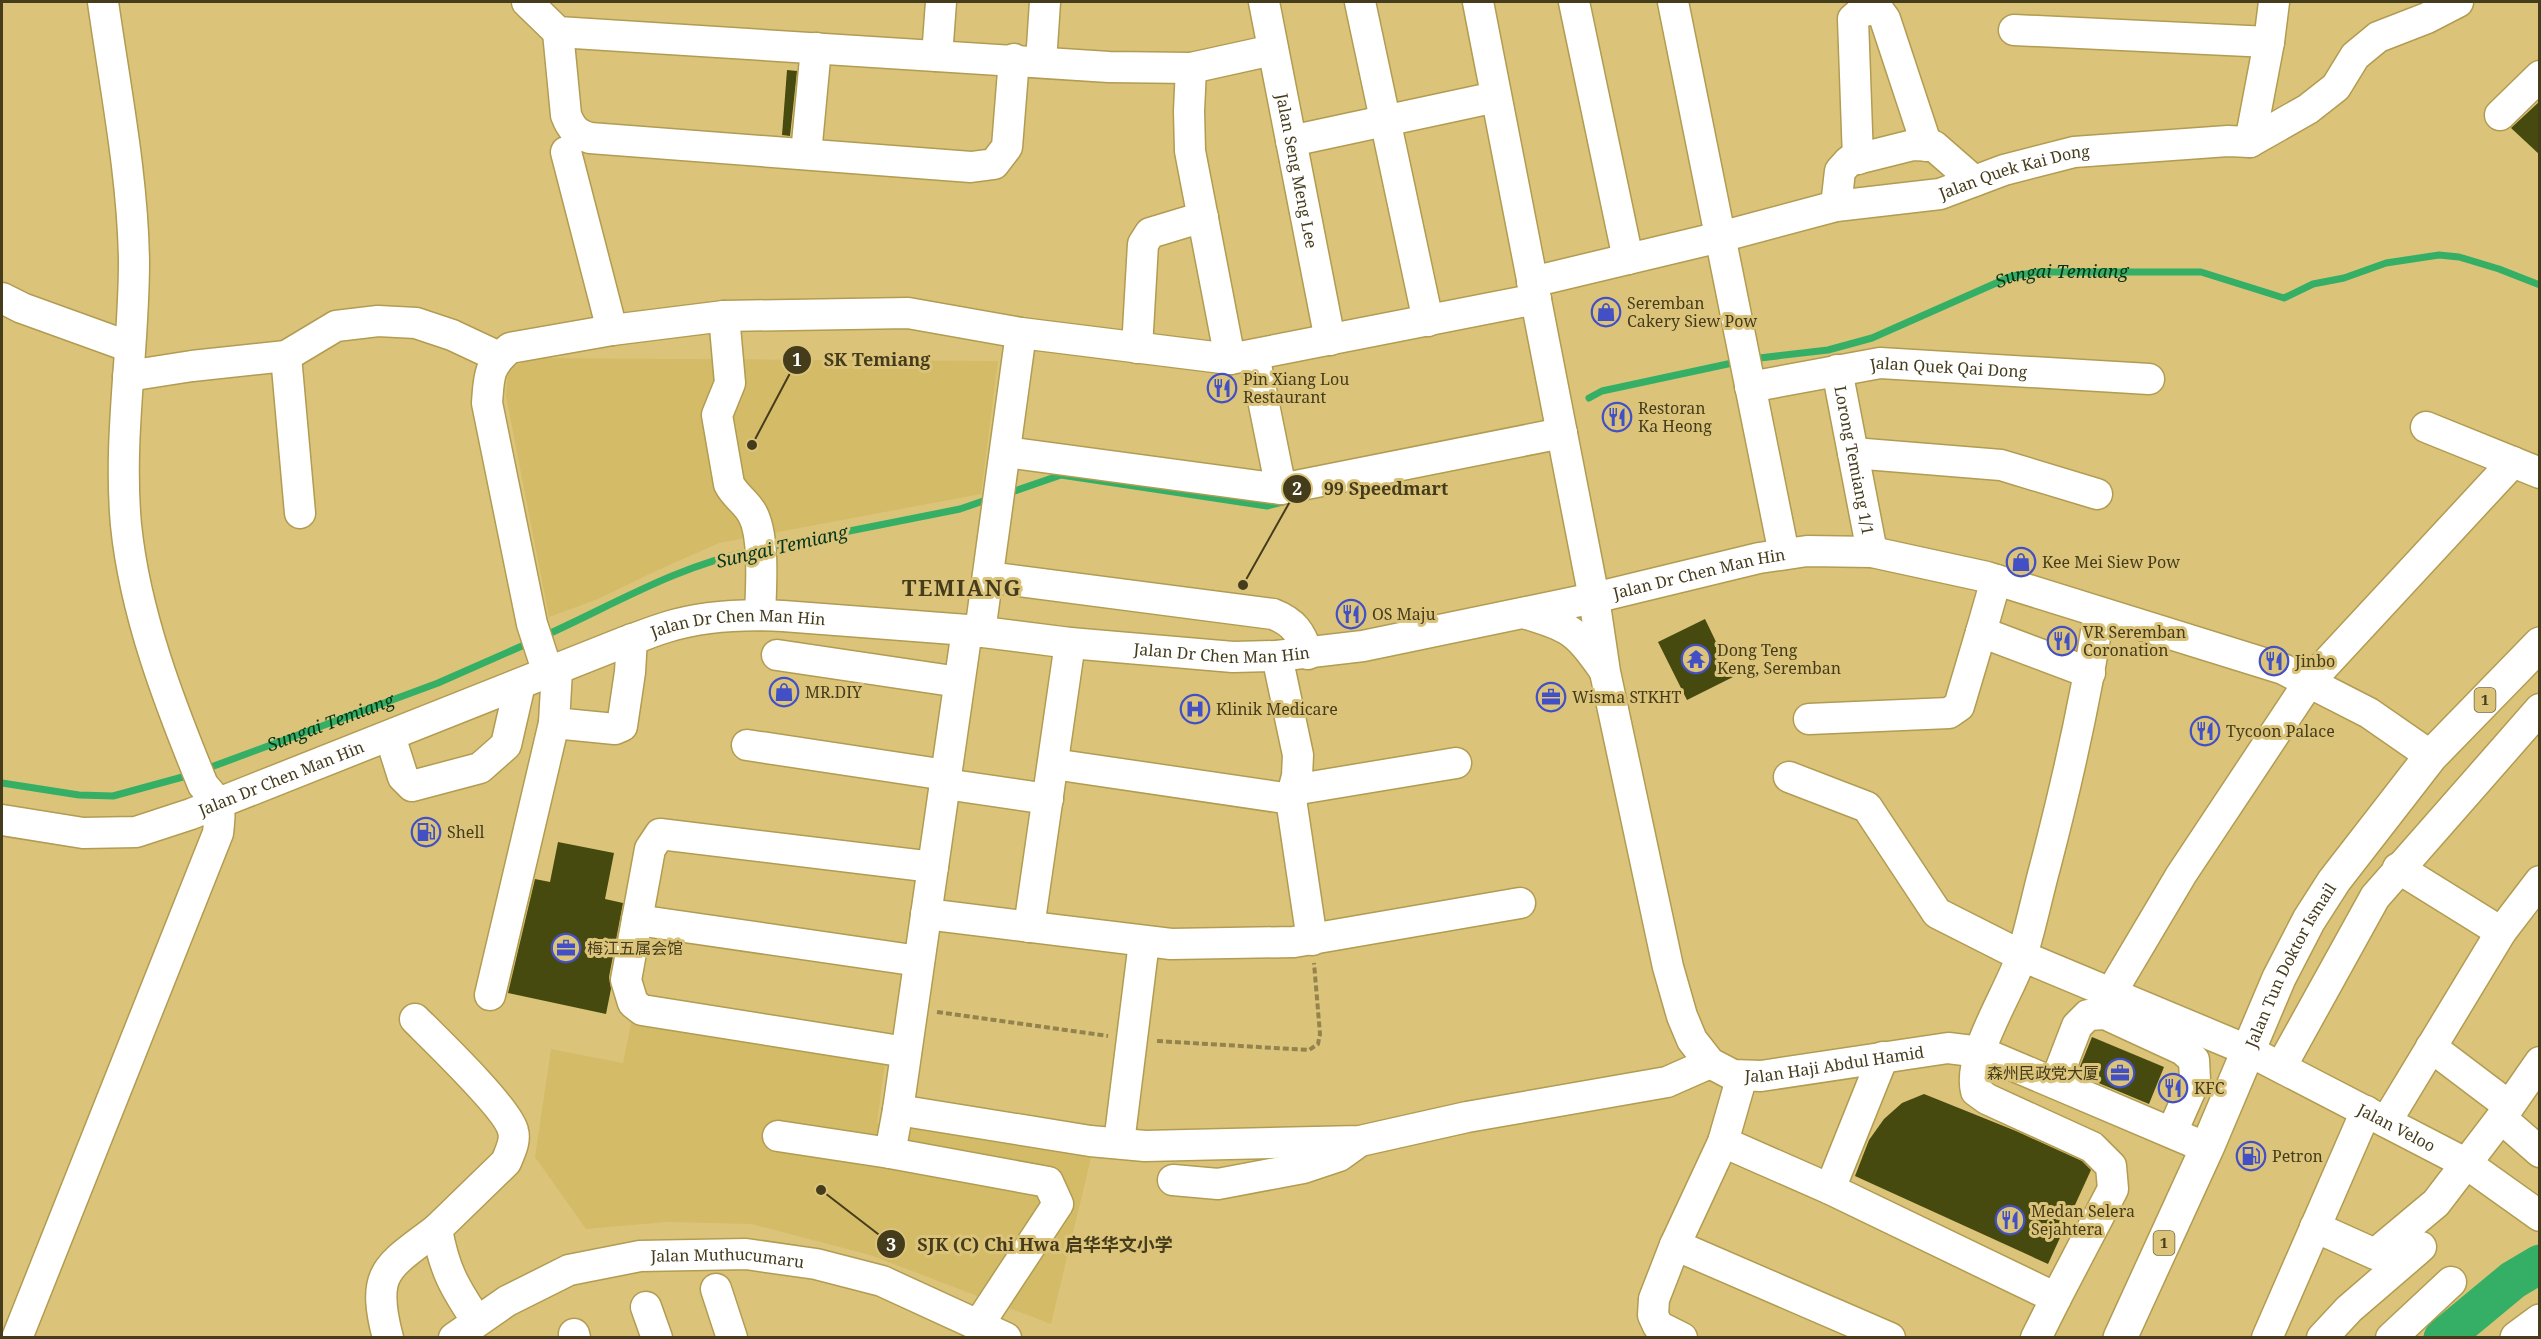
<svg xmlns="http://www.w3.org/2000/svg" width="2541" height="1339" font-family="'Noto Serif','Noto Sans SC',serif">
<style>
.built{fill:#d4bb67}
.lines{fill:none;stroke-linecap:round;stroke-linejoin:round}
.stream{stroke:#35af66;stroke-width:7}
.river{stroke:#35af66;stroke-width:39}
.building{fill:#464a0f}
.minor-casing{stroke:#b29c52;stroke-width:33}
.major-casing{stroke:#b29c52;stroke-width:36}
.highway-casing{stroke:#b29c52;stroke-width:36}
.path{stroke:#94834d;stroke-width:4;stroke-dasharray:6 3;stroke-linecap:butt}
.minor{stroke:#fff;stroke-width:30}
.major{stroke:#fff;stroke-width:33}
.highway{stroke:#fff;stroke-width:33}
.labels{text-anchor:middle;stroke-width:6;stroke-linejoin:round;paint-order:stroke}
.shield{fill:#dbc47a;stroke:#726538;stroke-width:1.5}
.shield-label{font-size:15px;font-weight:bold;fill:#453c1c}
.street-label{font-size:16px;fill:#453c1c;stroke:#dbc47a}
.poi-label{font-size:16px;fill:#453c1c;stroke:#dbc47a;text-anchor:start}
.water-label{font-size:18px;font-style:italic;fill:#023518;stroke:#dbc47a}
.district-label{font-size:22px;font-weight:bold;letter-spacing:1.5px;fill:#453c1c;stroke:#dbc47a}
.leader{fill:none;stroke:#453c1c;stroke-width:2}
.callout-dot{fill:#453c1c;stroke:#dbc47a;stroke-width:2}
.mark-label{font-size:18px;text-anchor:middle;font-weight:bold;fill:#fff}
.callout-label{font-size:18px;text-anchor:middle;font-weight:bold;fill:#453c1c;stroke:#dbc47a;stroke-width:6;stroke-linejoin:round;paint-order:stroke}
</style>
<rect width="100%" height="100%" fill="#dbc47a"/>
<g class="built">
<path d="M 533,358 L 998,361 L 981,494 L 719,543 L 656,571 L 598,599 L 549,617 L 506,396 L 508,369 Z"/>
<path d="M 632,1019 L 885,1062 L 877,1123 L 1091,1158 L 1051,1324 L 870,1255 L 751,1224 L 667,1222 L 586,1229 L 535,1157 L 551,1049 L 623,1063 Z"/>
</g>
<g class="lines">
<g class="stream">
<path id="s1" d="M 1751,359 L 1828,350 L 1872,338 L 2012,276 L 2039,272 L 2201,272 L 2284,298 L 2313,284 L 2344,278 L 2386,263 L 2439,255 L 2459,257 L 2499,269 L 2540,285"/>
<path d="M 1589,398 L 1602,391 L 1737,362"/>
<path d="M 1006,494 L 1061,475 L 1267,506 L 1283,502"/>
<path d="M 769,547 L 960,509 L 989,499"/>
<path d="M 544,636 C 611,606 679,565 752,551"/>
<path id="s2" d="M 203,770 L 438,683 L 531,642"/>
<path d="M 2,783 L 79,795 L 113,796 L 190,775"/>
</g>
<path class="river" d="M 2443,1338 L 2513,1280 L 2540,1264"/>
</g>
<g class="building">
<path d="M 787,70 L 797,71 L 790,136 L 782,135 Z"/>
<path d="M 2540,101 L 2540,155 L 2511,128 Z"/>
<path d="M 1705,619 L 1733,677 L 1687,700 L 1658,642 Z"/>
<path d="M 558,842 L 614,853 L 605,899 L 623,903 L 609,977 L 611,989 L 606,1014 L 508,993 L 535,879 L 550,882 Z"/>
<path d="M 2092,1037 L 2164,1067 L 2149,1104 L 2077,1074 Z"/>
<path d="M 1924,1094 L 2016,1131 L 2082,1161 L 2091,1170 L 2048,1264 L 1855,1176 L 1869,1140 L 1884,1119 L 1902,1103 Z"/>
</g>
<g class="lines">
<g class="minor-casing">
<g id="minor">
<path d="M 527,2 L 558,32 L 1109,67 L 1191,68 L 1273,50"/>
<path id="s3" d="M 1264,2 L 1330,340"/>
<path d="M 1360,2 L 1428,321"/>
<path id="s4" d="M 1478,2 L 1594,598 L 1605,672 L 1668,967 L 1682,1016 L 1692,1040 L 1710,1063 L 1733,1075 L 1761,1076 L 1948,1048 L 1981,1052 L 2207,1148"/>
<path d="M 1574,2 L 1628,259"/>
<path d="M 1673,2 L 1784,554"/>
<path d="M 2014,30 L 2269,42"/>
<path d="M 558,32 L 566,115 C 571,128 576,134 590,138 L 971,167 L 994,164 L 1007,147 L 1014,59"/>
<path d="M 937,56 L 941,2"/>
<path d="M 1041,62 L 1045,2"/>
<path d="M 1191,68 L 1189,111 L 1190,151 L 1230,359"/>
<path d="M 2500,115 L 2540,76"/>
<path d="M 1291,141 L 1496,97"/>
<path d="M 2250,142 L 2269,42 L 2274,2"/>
<path d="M 566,152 L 612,330"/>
<path d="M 806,154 L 816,48"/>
<path d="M 1858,159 L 1853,19 L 1861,12 L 1877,8 L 1885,19 L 1927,146"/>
<path d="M 1836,206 L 1840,171 L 1849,161 L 1913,145 L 1934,146 L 1974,181"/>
<path id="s5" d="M 1532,282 L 1720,237 L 1836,206 L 1940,194 L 2004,170 L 2074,152 L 2228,141 L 2250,142 L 2308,109 L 2336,87 L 2355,56 L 2378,37 L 2427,18 L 2458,2"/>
<path d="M 2,298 L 22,308 L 130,347"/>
<path d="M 724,316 L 730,383 L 717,415 L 729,484 C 735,496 746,502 752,513 C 765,535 761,588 760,615"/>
<path d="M 1137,348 L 1143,244 L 1150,233 L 1203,217"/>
<path d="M 286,356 L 300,513"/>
<path id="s6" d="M 1837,370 L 1872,552"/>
<path d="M 128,376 L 192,366 L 286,356 L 336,326 L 378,321 L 416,323 L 452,335 L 499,357"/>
<path id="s7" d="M 1750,387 L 1880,363 L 2149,379"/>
<path d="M 2426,427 L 2540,473"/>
<path d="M 1006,452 L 1281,489 L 1254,355"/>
<path d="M 1853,453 L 2001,465 L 2097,494"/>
<path d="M 1281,489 L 1562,433"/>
<path d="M 988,577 L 1273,614 C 1294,622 1301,633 1308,654"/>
<path d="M 1996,580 L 1981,632 L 2090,673"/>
<path d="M 1524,613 C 1571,628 1575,629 1604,670"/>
<path d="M 980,632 L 1021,333"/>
<path d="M 777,655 L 959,682"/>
<path d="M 1277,656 L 1298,755 L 1297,776 L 1291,799 L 1312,940"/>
<path d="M 557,670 L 554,723 L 615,729 L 622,726 L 630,672 L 632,639"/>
<path d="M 548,673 L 532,624 L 487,403 C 489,376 488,366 510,348 L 612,330 L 724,316 L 908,313 L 1021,333 L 1230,359 L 1536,299"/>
<path d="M 1809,719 L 1949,713 L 1959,706 L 1981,632"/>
<path d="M 390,736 L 403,777 L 412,786 L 480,768 L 506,745 L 520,684"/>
<path d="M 747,745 L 946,775"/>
<path d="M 1053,764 L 1291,799"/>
<path id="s8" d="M 1789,777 L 1867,807 L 1937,913 L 2022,956 L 2247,1050 L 2467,1164 L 2540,1216"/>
<path d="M 945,784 L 1048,799"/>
<path d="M 1293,790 L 1456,763"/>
<path id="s9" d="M 2,820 L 83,833 L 136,832 L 191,814 L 627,641 C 640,637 653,631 667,627 C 703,616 745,614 783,616 L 967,630 L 1070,643 L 1233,657 L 1277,656 L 1363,646 L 1594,598 L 1759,558 L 1807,551 L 1872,552 L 1987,577 L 2283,669 L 2369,713 L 2431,756"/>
<path d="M 2398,868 L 2501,932"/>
<path d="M 926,914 L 1171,944 L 1294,942 L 1520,903"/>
<path d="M 637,920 L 919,961"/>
<path d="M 1029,927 L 1070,643"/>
<path d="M 2111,993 L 2181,875 L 2309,682 L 2513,462"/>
<path d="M 490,995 L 554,723"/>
<path d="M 415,1019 C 434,1038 509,1110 513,1131 C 516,1141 510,1152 506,1162 L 437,1229 C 444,1269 454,1287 477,1321"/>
<path d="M 2431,1047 L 2509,1106"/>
<path d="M 906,1052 L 642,1010 L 633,1003 L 626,980 L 650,849 L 660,834 L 933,867"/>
<path d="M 1883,1057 L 1830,1189 L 2056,1298 L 2036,1338"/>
<path d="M 2281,1067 L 2375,897 L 2540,709"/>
<path d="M 2055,1083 L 2077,1026 L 2088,1015 L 2105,1014 L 2183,1050 L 2194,1060 L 2195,1080 L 2172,1132"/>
<path d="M 898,1110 L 1090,1141 L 1145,1146 L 1360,1141 L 1467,1117 L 1667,1082 L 1710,1063"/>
<path d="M 2501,1118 L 2540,1152"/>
<path d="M 2386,1122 L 2501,932 L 2540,881"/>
<path d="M 778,1136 L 890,1153 L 1048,1182 L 1058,1204 L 979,1324"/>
<path d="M 1723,1142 L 1830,1189"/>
<path d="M 1119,1143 L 1144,942"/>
<path d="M 890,1153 L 898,1110 L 967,630"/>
<path d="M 1173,1180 L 1218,1184 L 1303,1168 L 1339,1156 L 1357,1143"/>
<path d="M 2315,1227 L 2375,1254 L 2436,1203 L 2501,1118 L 2540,1062"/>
<path d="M 1675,1245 L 1890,1338"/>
<path d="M 716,1289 L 732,1338"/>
<path d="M 2056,1298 L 2113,1189 L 2111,1166 L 2092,1147 L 1987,1099 L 1976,1091 C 1967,1055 2010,992 2022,955 C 2031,927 2037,896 2045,867 C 2067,783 2086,699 2099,613"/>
<path d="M 646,1307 L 657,1338"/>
<path d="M 574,1334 L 575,1338"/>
<path d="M 17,1338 L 218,833 C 221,805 221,806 203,785 C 169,702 135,614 126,525 C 118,437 134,350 134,262 C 133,177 115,87 103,2"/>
<path d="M 388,1338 C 370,1270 388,1267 437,1229"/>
<path id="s10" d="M 454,1338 L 507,1301 L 569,1270 L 640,1256 L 746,1254 L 816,1264 L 882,1281 L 1006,1338"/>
<path d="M 1682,1338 L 1658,1326 L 1653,1315 L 1654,1299 L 1675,1245 L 1723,1142 L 1742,1076"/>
<path d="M 2267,1338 L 2366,1111"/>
<path d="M 2322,1338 L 2349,1309 L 2421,1247"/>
<path d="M 2391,1338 L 2451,1282"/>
</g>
</g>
<g class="major-casing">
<path id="major" d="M 2517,1338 L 2540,1321"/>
</g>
<g class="highway-casing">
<g id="highway">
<path id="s11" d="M 2120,1338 L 2207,1148 L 2279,978 L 2309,920 L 2334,881 L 2431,756 L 2540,644"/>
</g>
</g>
<g class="path">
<path d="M 937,1012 L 1108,1036"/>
<path d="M 1157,1041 L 1309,1050 L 1318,1044 L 1320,1034 L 1314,963"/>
</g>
<use href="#minor" class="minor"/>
<use href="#major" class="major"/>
<use href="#highway" class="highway"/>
</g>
<defs>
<g id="shop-ring" transform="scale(1.5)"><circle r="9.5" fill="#dbc47a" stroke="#4350c5" stroke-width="1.5"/><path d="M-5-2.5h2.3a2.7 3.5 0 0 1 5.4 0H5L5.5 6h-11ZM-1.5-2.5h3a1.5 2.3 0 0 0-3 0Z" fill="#4350c5"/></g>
<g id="restaurant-ring" transform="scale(1.5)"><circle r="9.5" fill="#dbc47a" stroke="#4350c5" stroke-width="1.5"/><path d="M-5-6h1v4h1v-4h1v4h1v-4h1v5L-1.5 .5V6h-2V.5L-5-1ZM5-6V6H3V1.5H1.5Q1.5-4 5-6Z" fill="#4350c5"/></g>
<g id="temple-ring" transform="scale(1.5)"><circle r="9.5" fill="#dbc47a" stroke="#4350c5" stroke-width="1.5"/><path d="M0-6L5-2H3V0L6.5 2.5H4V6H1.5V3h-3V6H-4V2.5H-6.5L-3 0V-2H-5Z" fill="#4350c5"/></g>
<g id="office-ring" transform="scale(1.5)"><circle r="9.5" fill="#dbc47a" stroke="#4350c5" stroke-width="1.5"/><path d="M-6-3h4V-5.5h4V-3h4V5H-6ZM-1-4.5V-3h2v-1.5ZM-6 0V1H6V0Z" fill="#4350c5"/></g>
<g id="hospital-ring" transform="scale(1.5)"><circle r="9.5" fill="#dbc47a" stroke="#4350c5" stroke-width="1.5"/><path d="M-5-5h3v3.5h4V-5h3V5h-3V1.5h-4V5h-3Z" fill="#4350c5"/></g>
<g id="fuel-ring" transform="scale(1.5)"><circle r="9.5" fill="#dbc47a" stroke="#4350c5" stroke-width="1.5"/><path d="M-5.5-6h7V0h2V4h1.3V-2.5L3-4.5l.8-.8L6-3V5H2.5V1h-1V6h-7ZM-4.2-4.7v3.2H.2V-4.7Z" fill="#4350c5"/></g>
</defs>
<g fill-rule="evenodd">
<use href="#shop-ring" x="1606" y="312"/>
<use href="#restaurant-ring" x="1222" y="388"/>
<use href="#restaurant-ring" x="1617" y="417"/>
<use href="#shop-ring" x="2021" y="562"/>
<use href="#restaurant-ring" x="1351" y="614"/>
<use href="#restaurant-ring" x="2062" y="641"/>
<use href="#temple-ring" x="1696" y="659"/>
<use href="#restaurant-ring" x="2274" y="661"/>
<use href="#shop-ring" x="784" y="692"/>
<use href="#office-ring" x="1551" y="697"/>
<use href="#hospital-ring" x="1195" y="709"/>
<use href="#restaurant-ring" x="2205" y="731"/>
<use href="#fuel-ring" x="426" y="832"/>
<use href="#office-ring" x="566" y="948"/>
<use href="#office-ring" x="2120" y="1073"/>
<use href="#restaurant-ring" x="2173" y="1088"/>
<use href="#fuel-ring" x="2251" y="1156"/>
<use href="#restaurant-ring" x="2010" y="1220"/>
</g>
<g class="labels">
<g class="shield">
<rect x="2474.5" y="688" width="21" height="24" rx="4.5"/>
<rect x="2153.5" y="1231" width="21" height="24" rx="4.5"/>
</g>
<g class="shield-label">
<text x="2485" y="705">1</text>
<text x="2164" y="1248">1</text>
</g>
<g class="street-label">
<text dy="6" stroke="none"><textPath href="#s3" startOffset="172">Jalan Seng Meng Lee</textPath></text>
<text dy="6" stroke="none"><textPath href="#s5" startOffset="496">Jalan Quek Kai Dong</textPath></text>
<text dy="6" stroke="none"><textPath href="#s7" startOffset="201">Jalan Quek Qai Dong</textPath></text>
<text dy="6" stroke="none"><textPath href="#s6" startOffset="92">Lorong Temiang 1/1</textPath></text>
<text dy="6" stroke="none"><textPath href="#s9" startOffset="1748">Jalan Dr Chen Man Hin</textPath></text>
<text dy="6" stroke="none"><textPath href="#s9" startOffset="776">Jalan Dr Chen Man Hin</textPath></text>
<text dy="6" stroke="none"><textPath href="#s9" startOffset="1262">Jalan Dr Chen Man Hin</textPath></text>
<text dy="6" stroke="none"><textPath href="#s9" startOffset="290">Jalan Dr Chen Man Hin</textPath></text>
<text dy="6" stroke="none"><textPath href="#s11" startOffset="410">Jalan Tun Doktor Ismail</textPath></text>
<text dy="6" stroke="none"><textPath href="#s4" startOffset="1218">Jalan Haji Abdul Hamid</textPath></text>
<text dy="6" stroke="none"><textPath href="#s8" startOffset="718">Jalan Veloo</textPath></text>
<text dy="6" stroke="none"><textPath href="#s10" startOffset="294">Jalan Muthucumaru</textPath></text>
</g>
<g class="poi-label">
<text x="1627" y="309">Seremban<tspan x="1627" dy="18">Cakery Siew Pow</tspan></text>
<text x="1243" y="385">Pin Xiang Lou<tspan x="1243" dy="18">Restaurant</tspan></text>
<text x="1638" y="414">Restoran<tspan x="1638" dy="18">Ka Heong</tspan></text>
<text x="2042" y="568">Kee Mei Siew Pow</text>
<text x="1372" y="620">OS Maju</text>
<text x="2083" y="638">VR Seremban<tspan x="2083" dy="18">Coronation</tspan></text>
<text x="1717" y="656">Dong Teng<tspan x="1717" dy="18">Keng, Seremban</tspan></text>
<text x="2295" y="667">Jinbo</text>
<text x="805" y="698">MR.DIY</text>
<text x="1572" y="703">Wisma STKHT</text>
<text x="1216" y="715">Klinik Medicare</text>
<text x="2226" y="737">Tycoon Palace</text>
<text x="447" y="838">Shell</text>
<text x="587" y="954">梅江五属会馆</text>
<text x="2099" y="1079" text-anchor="end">森州民政党大厦</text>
<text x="2194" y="1094">KFC</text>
<text x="2272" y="1162">Petron</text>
<text x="2031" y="1217">Medan Selera<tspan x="2031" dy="18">Sejahtera</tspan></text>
</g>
<g class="water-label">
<text dy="6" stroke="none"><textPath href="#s1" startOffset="326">Sungai Temiang</textPath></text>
<text transform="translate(782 547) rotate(-13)" y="6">Sungai Temiang</text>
<text dy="6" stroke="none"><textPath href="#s2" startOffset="136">Sungai Temiang</textPath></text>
</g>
<g class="district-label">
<text x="962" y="596">TEMIANG</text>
</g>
</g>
<path class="leader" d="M752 445L797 360M1243 585L1297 489M821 1190L891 1244"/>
<g class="callout-dot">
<circle cx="752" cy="445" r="6"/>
<circle cx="1243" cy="585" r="6"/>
<circle cx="821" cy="1190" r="6"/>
<circle cx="797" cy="360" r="15"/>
<circle cx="1297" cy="489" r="15"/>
<circle cx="891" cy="1244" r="15"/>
</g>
<g class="mark-label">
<text x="797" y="366">1</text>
<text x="1297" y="495">2</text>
<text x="891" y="1251">3</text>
</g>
<g class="callout-label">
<text x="877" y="366">SK Temiang</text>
<text x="1386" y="495">99 Speedmart</text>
<text x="1045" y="1251">SJK (C) Chi Hwa 启华华文小学</text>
</g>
<rect width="2541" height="1339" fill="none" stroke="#453c1c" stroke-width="6"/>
</svg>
